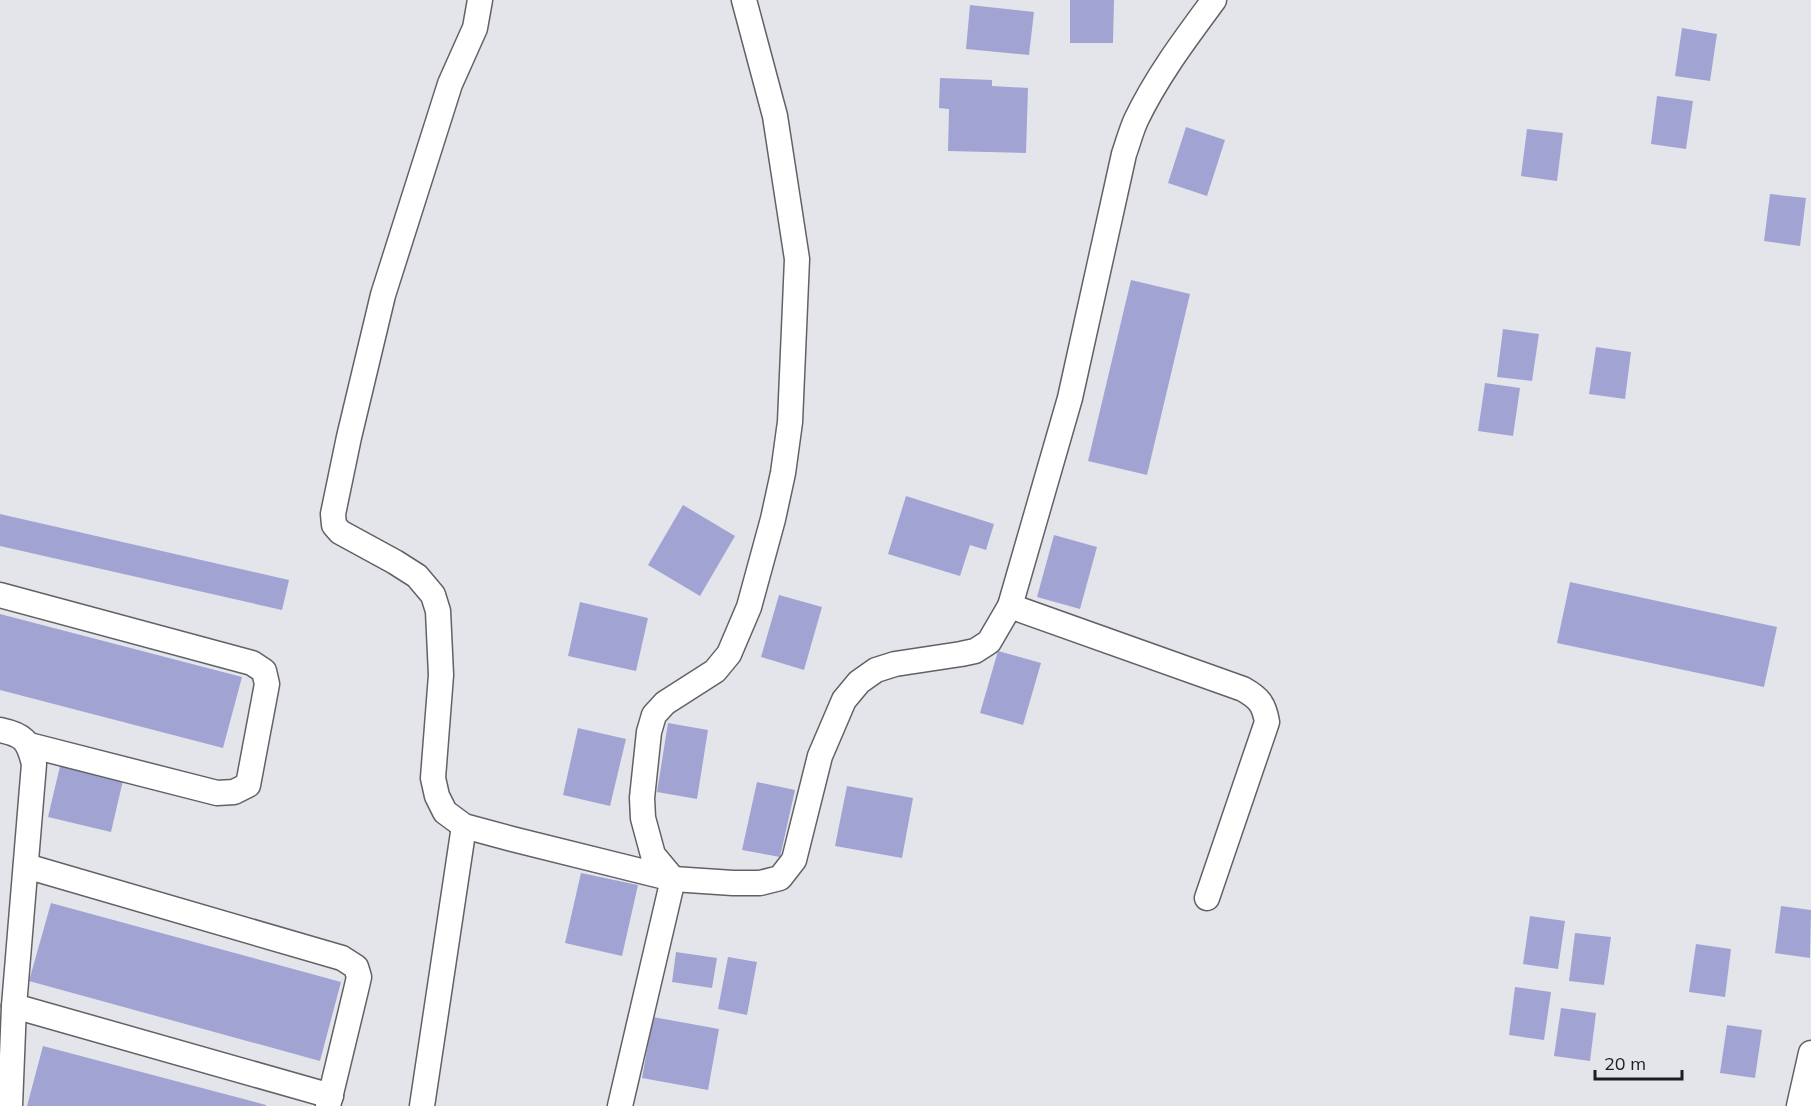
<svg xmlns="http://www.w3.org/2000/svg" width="1811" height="1106" font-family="Mulish,sans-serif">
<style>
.building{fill:#a1a4d3}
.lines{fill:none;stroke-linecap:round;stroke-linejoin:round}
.street-casing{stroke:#616166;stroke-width:27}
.street{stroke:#fff;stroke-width:24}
</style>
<rect width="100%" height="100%" fill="#e4e5eb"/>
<g class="building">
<path d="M 1070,0 L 1114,0 L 1113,43 L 1070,43 Z"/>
<path d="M 970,5 L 1034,12 L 1029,55 L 966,49 Z"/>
<path d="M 1682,28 L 1717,34 L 1710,81 L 1675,76 Z"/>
<path d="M 940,78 L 992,80 L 992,86 L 1028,88 L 1026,153 L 948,151 L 949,109 L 939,108 Z"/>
<path d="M 1657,96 L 1693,101 L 1686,149 L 1651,144 Z"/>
<path d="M 1186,127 L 1225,140 L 1207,196 L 1168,183 Z"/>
<path d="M 1527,129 L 1563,133 L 1557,181 L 1521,176 Z"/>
<path d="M 1770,194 L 1806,198 L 1800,246 L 1764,241 Z"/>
<path d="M 1131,280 L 1190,294 L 1147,475 L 1088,461 Z"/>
<path d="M 1503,329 L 1539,334 L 1532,381 L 1497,377 Z"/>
<path d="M 1596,347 L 1631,352 L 1625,399 L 1589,394 Z"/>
<path d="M 1485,383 L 1520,388 L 1513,436 L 1478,431 Z"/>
<path d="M 906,496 L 994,524 L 986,550 L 970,545 L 960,576 L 888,554 Z"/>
<path d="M 683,505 L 735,536 L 700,596 L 648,565 Z"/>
<path d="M 0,514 L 289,580 L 282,610 L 0,546 Z"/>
<path d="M 1054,535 L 1097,547 L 1080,609 L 1037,597 Z"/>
<path d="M 1570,582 L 1777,627 L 1764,687 L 1557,643 Z"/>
<path d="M 779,595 L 822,607 L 804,670 L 761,657 Z"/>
<path d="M 580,602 L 648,618 L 636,671 L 568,656 Z"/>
<path d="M 0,614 L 242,677 L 223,748 L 0,690 Z"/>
<path d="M 998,651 L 1041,663 L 1023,725 L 980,713 Z"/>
<path d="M 668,723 L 708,730 L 697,799 L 657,792 Z"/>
<path d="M 578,728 L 626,739 L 610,806 L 563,795 Z"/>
<path d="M 61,762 L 124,776 L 111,832 L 48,817 Z"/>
<path d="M 757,782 L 795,790 L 780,857 L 742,850 Z"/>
<path d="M 847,786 L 913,798 L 902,858 L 835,846 Z"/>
<path d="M 581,873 L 638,885 L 622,956 L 565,943 Z"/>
<path d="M 51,903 L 341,982 L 320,1061 L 29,981 Z"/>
<path d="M 1781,906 L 1811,910 L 1810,958 L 1775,953 Z"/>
<path d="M 1530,916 L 1565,921 L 1558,969 L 1523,964 Z"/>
<path d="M 1575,933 L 1611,937 L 1604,985 L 1569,981 Z"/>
<path d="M 1696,944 L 1731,949 L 1725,997 L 1689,992 Z"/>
<path d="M 676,952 L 717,958 L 712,988 L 672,982 Z"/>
<path d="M 728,957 L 757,962 L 747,1015 L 718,1009 Z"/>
<path d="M 1515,987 L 1551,992 L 1544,1040 L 1509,1035 Z"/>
<path d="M 1561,1008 L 1596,1013 L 1590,1061 L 1554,1056 Z"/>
<path d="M 653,1017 L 719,1029 L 708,1090 L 642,1078 Z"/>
<path d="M 1727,1025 L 1762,1030 L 1755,1078 L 1720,1073 Z"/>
<path d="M 43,1046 L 266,1105 L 266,1106 L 27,1106 Z"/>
</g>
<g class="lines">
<g class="street-casing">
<g id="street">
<path d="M 480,0 L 475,28 L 450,84 L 383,295 L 349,437 L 333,514 L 334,525 L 340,532 L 395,562 L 417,576 L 433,595 L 438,611 L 441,675 L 433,778 L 437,796 L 445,812 L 464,826 L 512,839 L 673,879 L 733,883 L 760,883 L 780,878 L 794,860 L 820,756 L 844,700 L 859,682 L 876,670 L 895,664 L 961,654 L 975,651 L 989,642 L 1010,606 L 1070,398 L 1124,154 C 1128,143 1131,131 1136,120 C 1157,76 1186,38 1214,0"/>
<path d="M 0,595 L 252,663 L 264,671 L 267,684 L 248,785 L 234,792 L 217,793 L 29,745"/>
<path d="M 1010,606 L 1243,689 C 1259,698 1264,704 1267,722 L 1207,898"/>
<path d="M 0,730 C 24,735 28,740 34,764 L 14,1006 L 10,1106"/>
<path d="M 26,866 L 342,958 L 356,967 L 359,977 L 356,990 L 328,1106"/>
<path d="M 14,1006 L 331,1096"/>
<path d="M 422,1106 L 464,826"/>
<path d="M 620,1106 L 673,879 L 653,855 L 643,818 L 642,798 L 649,732 L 654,715 L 665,703 L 715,671 L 729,654 L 749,607 L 773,519 L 783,473 L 790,422 L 797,259 L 775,116 L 744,0"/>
<path d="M 1799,1106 L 1811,1053"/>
</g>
</g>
<use href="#street" class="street"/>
</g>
<path d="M1595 1070v9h87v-9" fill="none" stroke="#1d1e20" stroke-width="3"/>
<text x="1604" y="1070" font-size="18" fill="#1d1e20" stroke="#e4e5eb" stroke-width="4.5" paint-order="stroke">20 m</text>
</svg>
